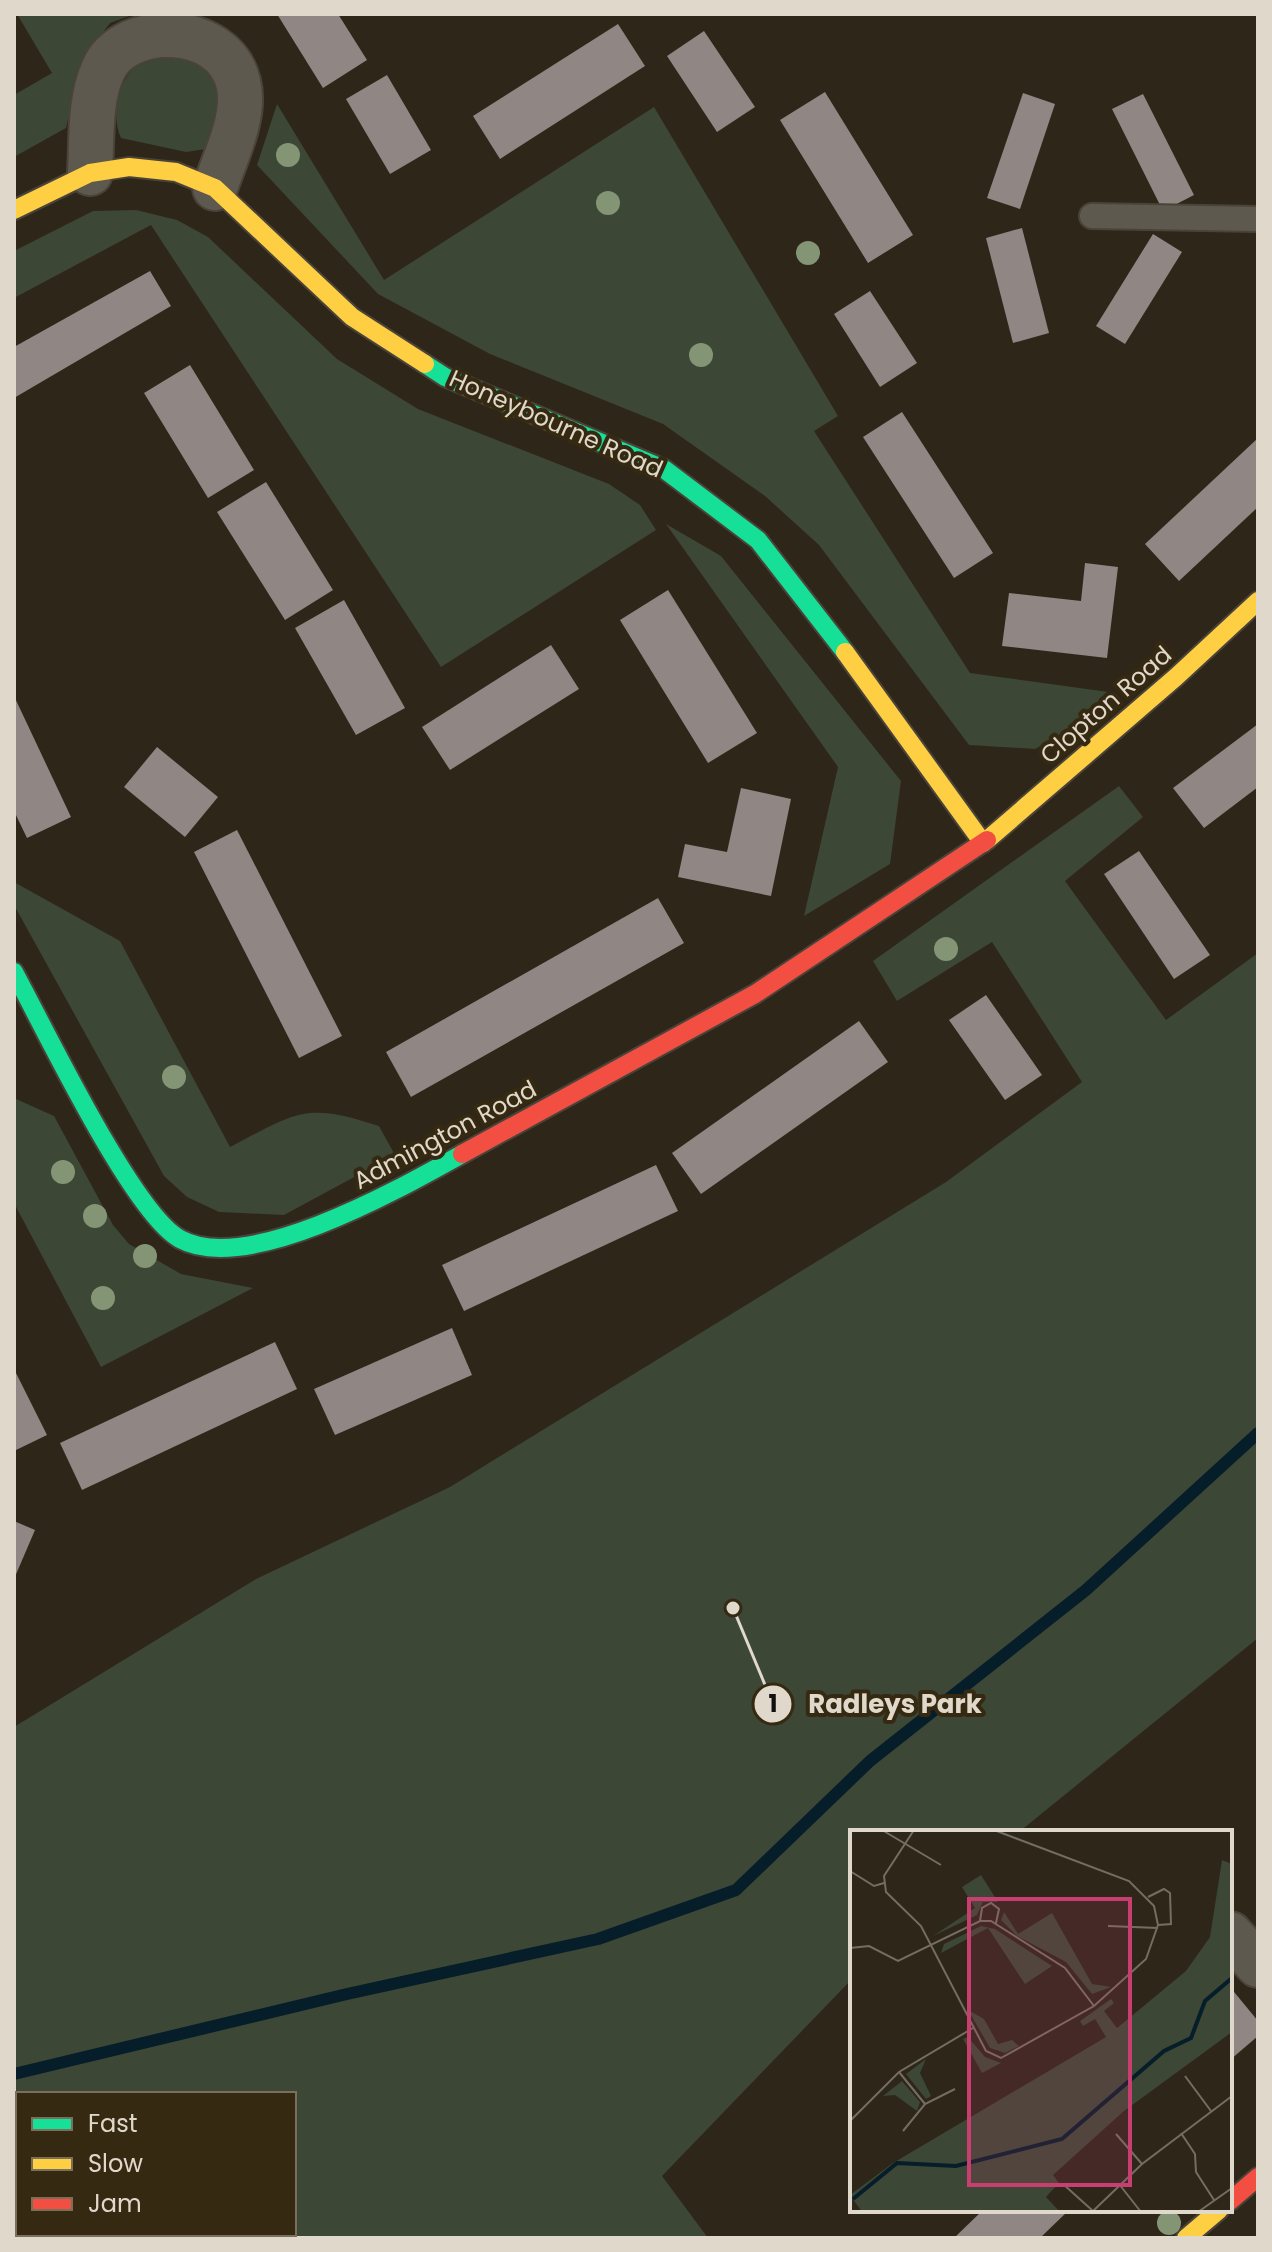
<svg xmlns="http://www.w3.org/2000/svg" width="1272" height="2252" font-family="Poppins,sans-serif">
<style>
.green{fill:#3c4736;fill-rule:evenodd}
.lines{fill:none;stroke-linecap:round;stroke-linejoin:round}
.stream{stroke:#061d2a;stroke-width:12}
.building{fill:#908683}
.lane-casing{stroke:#4a4339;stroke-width:28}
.street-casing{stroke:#4a4339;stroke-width:48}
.fast-casing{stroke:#4a4339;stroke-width:22}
.slow-casing{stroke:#4a4339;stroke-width:22}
.jam-casing{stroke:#4a4339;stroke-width:22}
.lane{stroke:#5e594f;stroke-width:24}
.street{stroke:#5e594f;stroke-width:44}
.fast{stroke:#16e098;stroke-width:18}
.slow{stroke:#ffcf43;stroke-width:18}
.jam{stroke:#f24e42;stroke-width:18}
.tree{fill:#849575}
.labels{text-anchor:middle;stroke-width:8;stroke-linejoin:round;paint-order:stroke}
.street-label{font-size:24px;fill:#e0d8ca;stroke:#362911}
.inset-river{fill:none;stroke:#061d2a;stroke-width:4}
.inset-road{fill:none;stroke:#756d60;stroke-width:2}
.view{fill:#c83e71;fill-opacity:0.15;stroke:#c83e71;stroke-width:4}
.inset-edge{fill:none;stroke:#e0d8ca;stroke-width:4}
.leader{fill:none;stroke:#e0d8ca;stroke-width:3}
.callout-dot{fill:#e0d8ca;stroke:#362911;stroke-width:3}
.mark-label{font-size:24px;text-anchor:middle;font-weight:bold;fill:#111}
.callout-label{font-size:26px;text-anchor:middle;font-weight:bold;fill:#e0d8ca;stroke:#362911;stroke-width:8;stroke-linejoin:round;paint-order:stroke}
</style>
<rect width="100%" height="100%" fill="#2e2619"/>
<g class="green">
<path d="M 17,14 L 135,14 L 110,23 L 82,60 L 66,128 L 14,157 L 14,95 L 52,73 Z"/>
<path d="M 182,53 C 210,66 232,88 223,123 C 221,131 212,142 206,149 L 186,152 L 121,138 C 109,112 121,68 150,56 C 159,53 173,54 182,53 Z"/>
<path d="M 277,104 L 384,280 L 654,107 L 838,416 L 814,431 L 970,673 L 1116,693 L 1075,727 L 1035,749 L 969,745 L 819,545 L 765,496 L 663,424 L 490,354 L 378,294 L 257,165 Z"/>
<path d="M 136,210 L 177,220 L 208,237 L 337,359 L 418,409 L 609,484 L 640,505 L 656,530 L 441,667 L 151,225 L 14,298 L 14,251 L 93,211 Z"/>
<path d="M 666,524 L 721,556 L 901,781 L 890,864 L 804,916 L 838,767 Z"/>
<path d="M 1119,786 L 1143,817 L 1065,881 L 1166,1020 L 1258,953 L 1258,1638 L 1019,1832 L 852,1832 L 852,1979 L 662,2176 L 708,2238 L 14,2238 L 14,1727 L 256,1579 L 450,1487 L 946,1182 L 1082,1082 L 992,942 L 897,1001 L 873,961 ZM 18,2094 L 294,2094 L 294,2234 L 18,2234 Z"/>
<path d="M 14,882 L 120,941 L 230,1147 C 296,1113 304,1101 379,1126 L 395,1155 L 284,1215 L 219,1212 L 187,1197 L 164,1176 L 14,905 Z"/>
<path d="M 14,1098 L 54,1116 L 113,1225 L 129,1244 L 181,1274 L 253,1288 L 101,1367 L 14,1203 Z"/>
</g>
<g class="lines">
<path class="stream" d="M 14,2074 L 347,1994 L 598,1939 L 736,1890 L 870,1761 L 1086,1590 L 1258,1433"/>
</g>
<g class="building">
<path d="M 277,14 L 338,14 L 367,60 L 323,88 Z"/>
<path d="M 618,24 L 645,66 L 500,159 L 473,116 Z"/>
<path d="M 704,31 L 755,107 L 717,132 L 667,56 Z"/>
<path d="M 387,75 L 431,150 L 390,174 L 346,99 Z"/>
<path d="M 825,92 L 913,235 L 868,263 L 780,120 Z"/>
<path d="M 1023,93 L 1055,104 L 1020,209 L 987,198 Z"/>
<path d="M 1143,94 L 1194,195 L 1163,211 L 1112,109 Z"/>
<path d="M 1022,228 L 1049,333 L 1013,343 L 986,238 Z"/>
<path d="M 1153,234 L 1182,252 L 1125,344 L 1096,326 Z"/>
<path d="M 150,271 L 171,306 L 14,398 L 14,347 Z"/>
<path d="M 870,291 L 917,363 L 880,387 L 834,314 Z"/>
<path d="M 190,365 L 254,470 L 208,498 L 144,393 Z"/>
<path d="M 902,412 L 993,553 L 954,578 L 863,437 Z"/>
<path d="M 1258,438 L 1258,507 L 1179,581 L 1145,544 Z"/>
<path d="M 266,482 L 333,590 L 285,620 L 217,512 Z"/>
<path d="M 1085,563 L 1118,567 L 1107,658 L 1002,646 L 1009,593 L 1081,601 Z"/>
<path d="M 668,590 L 757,733 L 708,763 L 620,620 Z"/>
<path d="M 344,600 L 405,708 L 356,735 L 295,628 Z"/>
<path d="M 551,645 L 579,689 L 450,770 L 422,727 Z"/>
<path d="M 14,696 L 71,817 L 27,838 L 14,811 Z"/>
<path d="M 1258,724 L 1258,787 L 1204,828 L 1173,788 Z"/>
<path d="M 157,747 L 218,797 L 185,837 L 124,787 Z"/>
<path d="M 741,788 L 791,799 L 771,896 L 678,877 L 685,844 L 727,852 Z"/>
<path d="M 237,830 L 342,1036 L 299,1058 L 194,852 Z"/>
<path d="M 1139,851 L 1210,955 L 1174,979 L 1104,874 Z"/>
<path d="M 658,898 L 684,943 L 411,1097 L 386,1052 Z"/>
<path d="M 986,995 L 1042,1075 L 1005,1100 L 949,1020 Z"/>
<path d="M 859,1021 L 888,1062 L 701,1194 L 672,1153 Z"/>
<path d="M 656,1165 L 678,1211 L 464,1311 L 442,1265 Z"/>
<path d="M 452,1328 L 472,1375 L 335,1435 L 314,1389 Z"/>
<path d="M 275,1342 L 297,1389 L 82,1490 L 60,1443 Z"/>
<path d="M 14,1369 L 47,1435 L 14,1451 Z"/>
<path d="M 14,1521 L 35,1530 L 14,1579 Z"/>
<path d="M 1230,1987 L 1258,2021 L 1258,2036 L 1230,2060 Z"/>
<path d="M 983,2210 L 1069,2210 L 1040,2238 L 954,2238 Z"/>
</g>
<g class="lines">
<g class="lane-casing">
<path id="lane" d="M 1092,216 L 1258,219"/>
</g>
<g class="street-casing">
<g id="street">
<path d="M 90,173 C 92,140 89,101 103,70 C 124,21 223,22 238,82 C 247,115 225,157 215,188"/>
<path d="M 1230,1934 L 1258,1965"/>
</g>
</g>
<g class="fast-casing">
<g id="fast">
<path d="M 425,364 L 445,377 L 664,469 L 758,540 L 845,652"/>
<path d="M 14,972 C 44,1027 133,1214 180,1239 C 247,1276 401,1188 462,1154"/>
</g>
</g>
<g class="slow-casing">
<g id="slow">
<path d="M 14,210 L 90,173 L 129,167 L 176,172 L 215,188 L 352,317 L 425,364"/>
<path d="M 845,652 L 983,843"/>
<path d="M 987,840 L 1176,677 L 1258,601"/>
<path d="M 1186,2238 L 1219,2210"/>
</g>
</g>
<g class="jam-casing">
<g id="jam">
<path d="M 462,1154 L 755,994 L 987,840"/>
<path d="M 1230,2201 L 1258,2177"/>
</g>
</g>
<use href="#lane" class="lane"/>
<use href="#street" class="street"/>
<use href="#fast" class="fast"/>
<use href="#slow" class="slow"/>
<use href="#jam" class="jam"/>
</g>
<g class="tree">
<circle cx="288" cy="155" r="12"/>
<circle cx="608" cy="203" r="12"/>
<circle cx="808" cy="253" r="12"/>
<circle cx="701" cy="355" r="12"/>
<circle cx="946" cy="949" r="12"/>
<circle cx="174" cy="1077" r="12"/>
<circle cx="63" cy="1172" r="12"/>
<circle cx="95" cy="1216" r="12"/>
<circle cx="145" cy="1256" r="12"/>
<circle cx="103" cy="1298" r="12"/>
<circle cx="1169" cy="2223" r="12"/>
</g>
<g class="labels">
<g class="street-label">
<text transform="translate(556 424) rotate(24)" y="8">Honeybourne Road</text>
<text transform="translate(1106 705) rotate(-41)" y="8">Clopton Road</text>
<text transform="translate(445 1135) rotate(-28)" y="8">Admington Road</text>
</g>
</g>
<g transform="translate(850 1830)">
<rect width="382" height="382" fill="#2e2619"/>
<path d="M 372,30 L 382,34 L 382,202 L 274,281 L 203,345 L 209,353 L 196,367 L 210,382 L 12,382 L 0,365 L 43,333 L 256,207 L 245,189 L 233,196 L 230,191 L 261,169 L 264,173 L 254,181 L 267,198 L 336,141 L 360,107 ZM 131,45 L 148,72 L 133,72 L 127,85 L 83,106 L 125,78 L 112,57 ZM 154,82 L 168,104 L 202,83 L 242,154 L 261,157 L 242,164 L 216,132 L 167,106 L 151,90 ZM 131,96 L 145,99 L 202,136 L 175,154 L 138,98 L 91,123 L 94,114 ZM 118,180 L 134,189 L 148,214 L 162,210 L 169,216 L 155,223 L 140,218 ZM 118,207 L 135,227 L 151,233 L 132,243 L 113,209 ZM 76,229 L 70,243 L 81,266 L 76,269 L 56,244 ZM 52,251 L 70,272 L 67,281 L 45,265 L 33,266 Z" fill="#3c4736"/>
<path class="inset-river" d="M 3,369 L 47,333 L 106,336 L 212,309 L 314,221 L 341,208 L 355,171 L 382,148"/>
<path class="inset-road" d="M 32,0 L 91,35M 64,0 L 34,46 L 36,62 L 71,96 L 136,221 L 151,228 L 244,176 L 296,129 L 308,95 L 304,76 L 279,51 L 144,0M 0,41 L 24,56 L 34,53M 298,67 L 314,59 L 320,63 L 321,94 L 308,95M 130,91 L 132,78 L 141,73 L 149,79 L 146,93M 258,96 L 308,98M 0,118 L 19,116 L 48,131 L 130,91 L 141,91 L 215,138 L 244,176M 49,242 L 75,274M 335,246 L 361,281M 0,291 L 49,242 L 123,198M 53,301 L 75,274 L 105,259M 331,303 L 345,324 L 346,342 L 364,370M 266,304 L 292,334M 213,354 L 243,381M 269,354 L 291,382M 242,382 L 292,334 L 382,266M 348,382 L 382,358"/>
<path class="view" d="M 119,69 L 280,69 L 280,355 L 119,355 Z"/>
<rect width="382" height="382" class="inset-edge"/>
</g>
<path class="leader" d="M733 1608L773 1704"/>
<g class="callout-dot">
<circle cx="733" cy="1608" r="8"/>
<circle cx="773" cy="1704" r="20"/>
</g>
<g class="mark-label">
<text x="773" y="1712">1</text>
</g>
<g class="callout-label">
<text x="895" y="1713">Radleys Park</text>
</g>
<rect width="1272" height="2252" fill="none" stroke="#e0d8ca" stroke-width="32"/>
<rect x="16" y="2092" width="280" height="144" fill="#362911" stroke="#7a6f5b" stroke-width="2"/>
<rect x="32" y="2118" width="40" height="12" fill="#16e098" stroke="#7a6f5b" stroke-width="2"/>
<text x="88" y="2132" font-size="24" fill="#e0d8ca">Fast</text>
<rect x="32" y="2158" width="40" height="12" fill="#ffcf43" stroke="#7a6f5b" stroke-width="2"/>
<text x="88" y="2172" font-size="24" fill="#e0d8ca">Slow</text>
<rect x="32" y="2198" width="40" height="12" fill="#f24e42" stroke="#7a6f5b" stroke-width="2"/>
<text x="88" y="2212" font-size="24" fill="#e0d8ca">Jam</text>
</svg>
